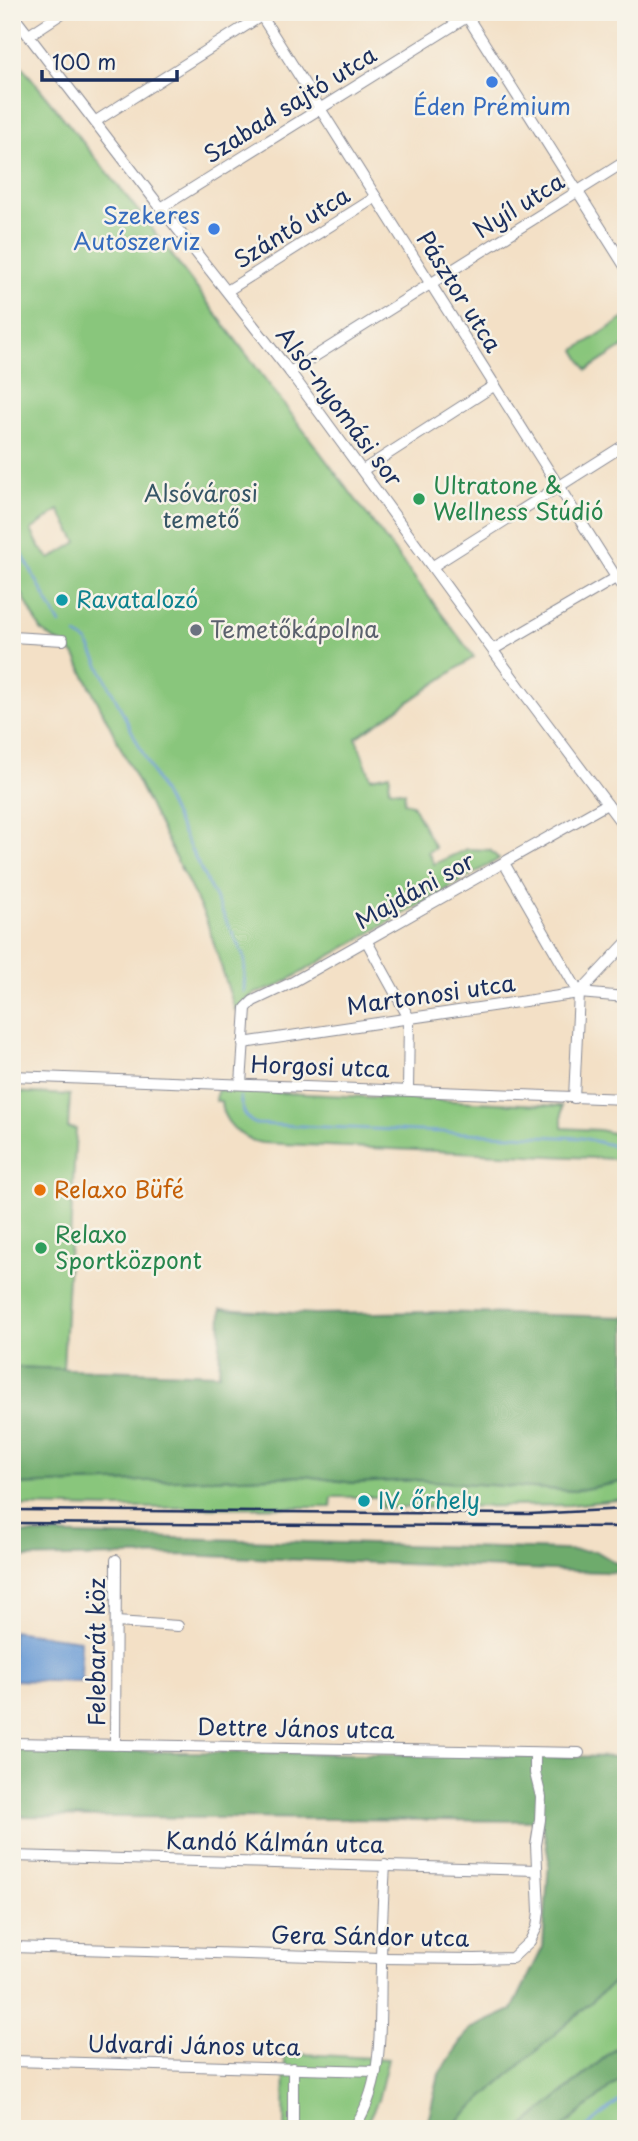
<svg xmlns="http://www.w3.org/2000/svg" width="638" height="2141" font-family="'Playpen Sans',sans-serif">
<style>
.green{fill:#89c67c;stroke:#527a6d;stroke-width:2;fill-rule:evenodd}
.forest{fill:#6eab6c;stroke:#446d65;stroke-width:2}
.water{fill:#6d9dd6;stroke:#44669a;stroke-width:2}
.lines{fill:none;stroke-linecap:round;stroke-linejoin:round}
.stream{stroke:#6d9dd6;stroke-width:2.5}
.minor-casing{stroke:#878892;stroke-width:12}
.minor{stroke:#fff;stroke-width:10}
.rail{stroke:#1b2f5e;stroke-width:2.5}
.shop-dot{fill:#3f7fe0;stroke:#f7f3e8;stroke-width:2.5}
.leisure-dot{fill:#2e9e5b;stroke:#f7f3e8;stroke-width:2.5}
.culture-dot{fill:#0f9aa8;stroke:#f7f3e8;stroke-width:2.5}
.worship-dot{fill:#6b7280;stroke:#f7f3e8;stroke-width:2.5}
.food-dot{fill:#e8710a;stroke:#f7f3e8;stroke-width:2.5}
.labels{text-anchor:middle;stroke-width:5;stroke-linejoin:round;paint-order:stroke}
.street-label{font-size:23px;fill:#1b2f5e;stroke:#f7f3e8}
.shop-label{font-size:23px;fill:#366cbe;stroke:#f7f3e8}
.leisure-label{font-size:23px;fill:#27864d;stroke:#f7f3e8;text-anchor:start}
.park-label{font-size:23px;fill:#365566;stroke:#f7f3e8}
.culture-label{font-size:23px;fill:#0d838f;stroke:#f7f3e8;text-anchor:start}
.worship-label{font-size:23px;fill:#5b616d;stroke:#f7f3e8;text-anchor:start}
.food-label{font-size:23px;fill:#c56008;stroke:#f7f3e8;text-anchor:start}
</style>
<rect width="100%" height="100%" fill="#f7f3e8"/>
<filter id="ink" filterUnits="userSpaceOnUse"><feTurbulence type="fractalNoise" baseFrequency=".0143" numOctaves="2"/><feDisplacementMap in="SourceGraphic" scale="14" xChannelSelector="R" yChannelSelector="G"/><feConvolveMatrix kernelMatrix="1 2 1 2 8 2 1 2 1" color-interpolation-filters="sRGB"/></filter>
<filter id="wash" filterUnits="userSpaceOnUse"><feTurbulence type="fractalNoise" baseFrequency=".00686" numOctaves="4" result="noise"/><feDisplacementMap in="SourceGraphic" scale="28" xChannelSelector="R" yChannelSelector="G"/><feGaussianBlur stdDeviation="1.57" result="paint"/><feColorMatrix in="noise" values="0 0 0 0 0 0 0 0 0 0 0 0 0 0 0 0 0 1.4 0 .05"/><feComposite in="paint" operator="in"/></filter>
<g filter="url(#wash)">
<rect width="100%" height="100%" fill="#f3e0c6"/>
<g class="green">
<path d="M 12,54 L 144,218 L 474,657 L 356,738 L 371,778 L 390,774 L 389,789 L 405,792 L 404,802 L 412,804 L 435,848 L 428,852 L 434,864 L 467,849 L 490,850 L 499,859 L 276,987 L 254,994 L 235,1010 L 206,919 L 74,654 L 41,630 L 12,575 ZM 59,510 L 77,542 L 50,559 L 40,548 L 31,530 Z"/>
<path d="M 626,317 L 626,345 L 587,370 L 575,350 Z"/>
<path d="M 217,1090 L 562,1106 L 562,1128 L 599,1130 L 626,1136 L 626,1164 L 614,1159 L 261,1143 C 240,1139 221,1120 221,1101 L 216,1101 Z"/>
<path d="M 12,1092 L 70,1095 L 68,1128 L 76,1129 L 63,1369 L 12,1367 Z"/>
<path d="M 305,1476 L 353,1483 L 417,1480 L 574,1491 L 626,1481 L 626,1499 L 569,1505 L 381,1508 L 382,1497 L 332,1497 L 331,1507 L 117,1508 L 12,1506 L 12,1485 Z"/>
<path d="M 626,1971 L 626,2045 L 616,2048 L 520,2129 L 448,2129 Z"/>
<path d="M 285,2053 L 388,2059 L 378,2100 L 364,2129 L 284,2129 Z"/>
<path d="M 626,2074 L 626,2129 L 561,2129 Z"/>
</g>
<g class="forest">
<path d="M 221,1309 L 314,1314 L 434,1312 L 626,1317 L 626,1481 L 574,1491 L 417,1480 L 353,1483 L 305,1476 L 12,1485 L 12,1367 L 219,1374 Z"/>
<path d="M 12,1533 L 596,1551 L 626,1569 L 626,1573 L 180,1555 L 12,1558 Z"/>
<path d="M 12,1750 L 626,1757 L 626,1971 L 448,2129 L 426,2129 L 439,2074 L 470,2029 L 512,2010 L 543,1947 L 549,1860 L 542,1821 L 12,1816 Z"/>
<path d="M 626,2045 L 626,2074 L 561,2129 L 520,2129 L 616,2048 Z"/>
</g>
<path class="water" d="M 12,1631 L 80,1640 L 82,1682 L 12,1680 Z"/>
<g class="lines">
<g class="stream">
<path d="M 12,535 L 60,624"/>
<path d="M 76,635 L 87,641 L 243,954 L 245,961 L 244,992"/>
<path d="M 240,1097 C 242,1108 245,1120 256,1124 L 582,1138 L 611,1145 L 626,1151"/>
<path d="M 585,2129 L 626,2095"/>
</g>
</g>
</g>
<g filter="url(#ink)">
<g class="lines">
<g class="minor-casing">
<g id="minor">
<path d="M 259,12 L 626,593"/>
<path d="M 465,13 L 626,268"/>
<path d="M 12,14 L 161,208 L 290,372 L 521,689 L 626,829"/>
<path d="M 29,35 L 64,12"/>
<path d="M 96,121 L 261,16"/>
<path d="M 161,208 L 475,12"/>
<path d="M 227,291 L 376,197"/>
<path d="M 290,372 L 626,161"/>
<path d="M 363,470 L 495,385"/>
<path d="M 433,566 L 626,444"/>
<path d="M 12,637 L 63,640"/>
<path d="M 494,649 L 626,572"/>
<path d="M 504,863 L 579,993 L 574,1098"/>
<path d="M 366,940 L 409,1018 L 408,1090"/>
<path d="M 579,993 L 626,943"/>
<path d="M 243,1043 L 579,993 L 626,997"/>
<path d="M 12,1076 L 626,1099"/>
<path d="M 241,1084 L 246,1008 L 253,1001 L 291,983 L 607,804"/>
<path d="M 116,1622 L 178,1626"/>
<path d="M 12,1743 L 579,1753"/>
<path d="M 115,1745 L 116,1560"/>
<path d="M 12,1856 L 537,1870"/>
<path d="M 12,1947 L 381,1958 L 475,1959 L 512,1958 L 530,1941 L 537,1927 L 539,1911 L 536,1845 L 540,1820 L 541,1797 L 535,1773 L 535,1753"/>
<path d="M 12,2061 L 376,2071"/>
<path d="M 293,2129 L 293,2068"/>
<path d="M 353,2129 C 386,2083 379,2021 381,1967 C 381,1933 383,1899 385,1865"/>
<path d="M 623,2129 L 626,2126"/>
</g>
</g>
<use href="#minor" class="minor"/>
<g class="rail">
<path d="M 12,1510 L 530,1514 L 626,1509"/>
<path d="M 12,1523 L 626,1527"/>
</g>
</g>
</g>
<g class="shop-dot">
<circle cx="492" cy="82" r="7"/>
<circle cx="214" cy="229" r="7"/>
</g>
<g class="leisure-dot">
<circle cx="419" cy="499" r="7"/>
<circle cx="41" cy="1248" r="7"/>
</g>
<g class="culture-dot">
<circle cx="62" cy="600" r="7"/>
<circle cx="364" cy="1501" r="7"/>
</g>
<circle class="worship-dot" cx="196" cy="630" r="7"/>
<circle class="food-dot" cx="40" cy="1190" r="7"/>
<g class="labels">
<g class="street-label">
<text transform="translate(290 105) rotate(-32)" y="8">Szabad sajtó utca</text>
<text transform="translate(519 206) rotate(-32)" y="8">Nyíl utca</text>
<text transform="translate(292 228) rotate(-32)" y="8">Szántó utca</text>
<text transform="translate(459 292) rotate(58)" y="8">Pásztor utca</text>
<text transform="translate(339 407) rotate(53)" y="8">Alsó-nyomási sor</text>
<text transform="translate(415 891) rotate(-29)" y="8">Majdáni sor</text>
<text transform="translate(431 995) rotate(-8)" y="8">Martonosi utca</text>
<text transform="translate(320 1067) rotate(2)" y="8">Horgosi utca</text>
<text transform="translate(97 1652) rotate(-90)" y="8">Felebarát köz</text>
<text transform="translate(296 1729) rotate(1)" y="8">Dettre János utca</text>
<text transform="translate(275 1843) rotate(1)" y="8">Kandó Kálmán utca</text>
<text transform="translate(370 1937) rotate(1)" y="8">Gera Sándor utca</text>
<text transform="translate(194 2046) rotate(1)" y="8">Udvardi János utca</text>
</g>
<g class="shop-label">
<text x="492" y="115">Éden Prémium</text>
<text x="200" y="224" text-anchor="end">Szekeres<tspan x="200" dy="26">Autószerviz</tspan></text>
</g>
<g class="leisure-label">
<text x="433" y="494">Ultratone &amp;<tspan x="433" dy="26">Wellness Stúdió</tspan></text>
<text x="55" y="1243">Relaxo<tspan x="55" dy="26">Sportközpont</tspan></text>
</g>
<g class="park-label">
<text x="201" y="502">Alsóvárosi<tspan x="201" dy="26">temető</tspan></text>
</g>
<g class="culture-label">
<text x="76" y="608">Ravatalozó</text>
<text x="378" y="1509">IV. őrhely</text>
</g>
<g class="worship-label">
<text x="210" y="638">Temetőkápolna</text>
</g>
<g class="food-label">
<text x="54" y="1198">Relaxo Büfé</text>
</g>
</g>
<rect width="638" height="2141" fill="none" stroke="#f7f3e8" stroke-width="42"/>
<path d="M42 70v10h135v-10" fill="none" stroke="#1b2f5e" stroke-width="3.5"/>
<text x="52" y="70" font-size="21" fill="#1b2f5e" stroke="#f7f3e8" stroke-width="5" paint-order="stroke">100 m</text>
</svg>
